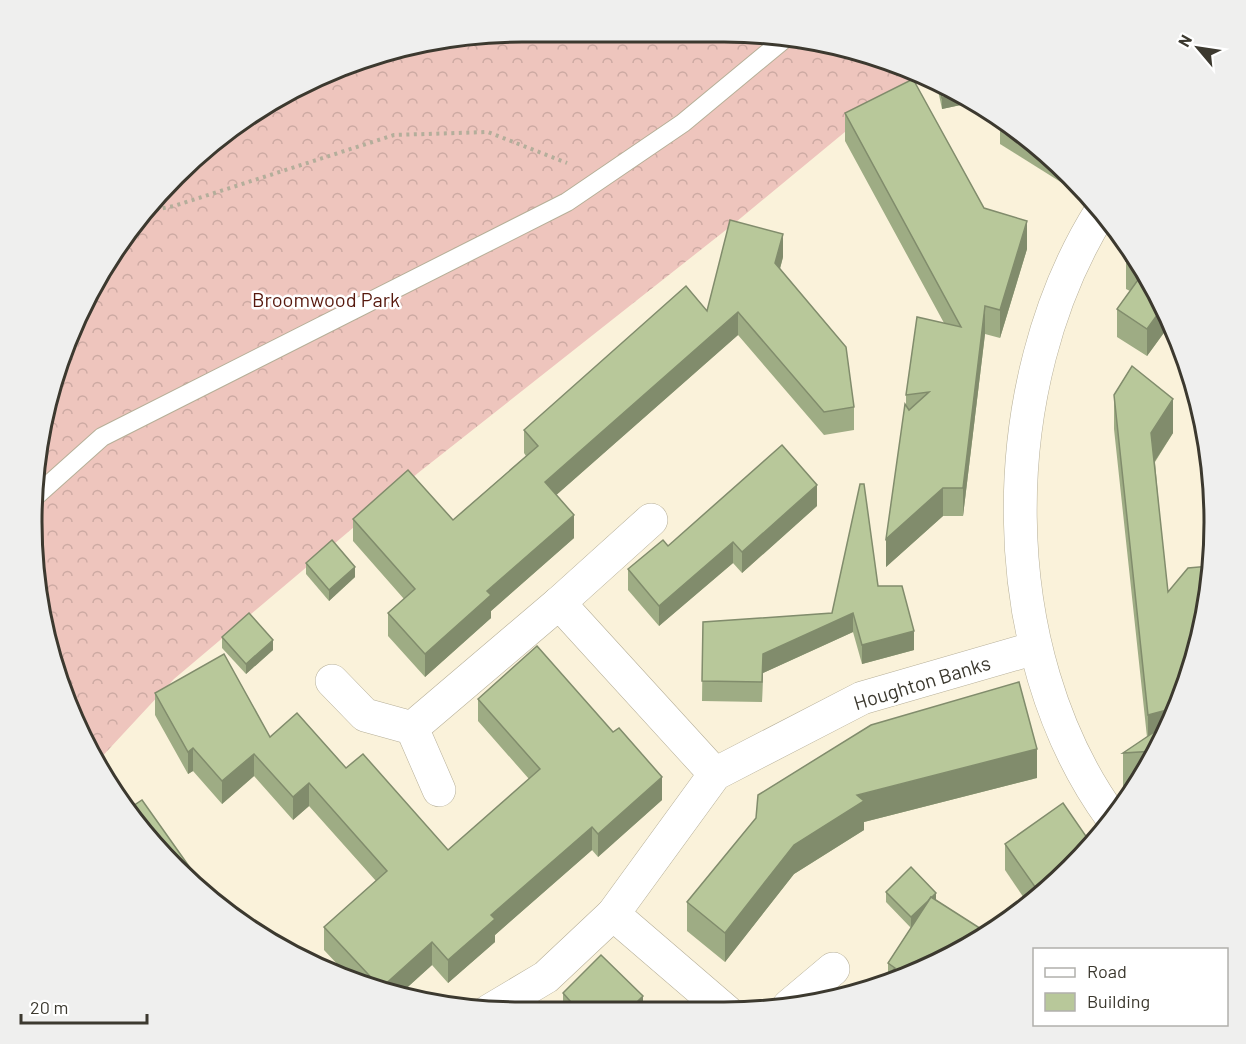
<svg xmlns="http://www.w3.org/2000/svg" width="1246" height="1044" font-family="Barlow,sans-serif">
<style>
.forest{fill:url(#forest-crowns)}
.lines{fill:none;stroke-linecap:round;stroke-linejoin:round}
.service-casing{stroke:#b6af98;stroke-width:20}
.minor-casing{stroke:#b6af98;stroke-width:34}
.path{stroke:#b4ae9b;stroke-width:4;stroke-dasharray:3 4.5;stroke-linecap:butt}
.service{stroke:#fff;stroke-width:18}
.minor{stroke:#fff;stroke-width:33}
.wall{fill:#9eac84}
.shaded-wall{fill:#818c6c}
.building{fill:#b8c89a;stroke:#818c6c;stroke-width:1.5}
.labels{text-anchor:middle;stroke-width:5;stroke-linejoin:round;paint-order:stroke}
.park-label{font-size:20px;fill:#56180d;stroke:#fff}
.street-label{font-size:20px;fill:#3c392f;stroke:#fff}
.rim{fill:none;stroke:#3c392f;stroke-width:3}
</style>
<defs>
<pattern id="forest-crowns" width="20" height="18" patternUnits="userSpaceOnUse" patternTransform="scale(1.5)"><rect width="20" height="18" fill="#eec5bd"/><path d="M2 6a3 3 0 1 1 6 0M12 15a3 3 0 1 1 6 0" fill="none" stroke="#cdaaa3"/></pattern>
</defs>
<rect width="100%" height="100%" fill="#faf2da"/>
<path class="forest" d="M 522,32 L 788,36 L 929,78 L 903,84 L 736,222 L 418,473 L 174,679 L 97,762 L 69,709 L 36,586 L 36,458 L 58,364 L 114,249 L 199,153 L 305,82 L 395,48 Z"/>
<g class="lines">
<g class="service-casing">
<path id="service" d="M 36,496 L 102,437 L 567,202 L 683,123 L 788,36"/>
</g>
<g class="minor-casing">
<g id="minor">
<path d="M 1101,211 C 992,384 991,652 1112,818"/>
<path d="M 559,603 L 651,520"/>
<path d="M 332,681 L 365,715 L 412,728 L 559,603 L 715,774"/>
<path d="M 412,728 L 439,790"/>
<path d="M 613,914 L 727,1012"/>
<path d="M 789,1006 L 833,969"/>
<path d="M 489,1011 L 546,977 L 613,914 L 715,774 L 862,698 L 1035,648"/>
</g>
</g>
<path class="path" d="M 148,211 L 174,206 L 394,135 L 488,132 L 567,163"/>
<use href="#service" class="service"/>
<use href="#minor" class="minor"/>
</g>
<g class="wall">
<path d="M 936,81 L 941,82 L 970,103 L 942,109 Z"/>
<path d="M 845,113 L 984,208 L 1027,249 L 1000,338 L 985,334 L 963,516 L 943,516 L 886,567 L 906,406 L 906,395 L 944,323 L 845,141 Z"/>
<path d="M 1000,124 L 1071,175 L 1067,186 L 1000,144 Z"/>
<path d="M 1133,251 L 1171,323 L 1147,356 L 1117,337 L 1117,309 L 1130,291 L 1126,289 L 1126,261 Z"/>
<path d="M 783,257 L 780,269 L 854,407 L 854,430 L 824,435 L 738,335 L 556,495 L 574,538 L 491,611 L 491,618 L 425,677 L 388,636 L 388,613 L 404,599 L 353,541 L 353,519 L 453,520 L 526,456 L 524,453 L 524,430 L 707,311 Z"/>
<path d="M 1114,395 L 1173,433 L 1155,462 L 1177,710 L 1136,787 L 1123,788 L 1123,753 L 1147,737 L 1114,429 Z"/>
<path d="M 817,506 L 742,573 L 733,563 L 659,626 L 628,590 L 628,569 L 668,546 Z"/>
<path d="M 306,563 L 355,577 L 329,601 L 306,574 Z"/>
<path d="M 878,586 L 914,650 L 862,664 L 853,632 L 763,673 L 762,702 L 702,701 L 703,622 L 832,613 Z"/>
<path d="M 222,637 L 273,650 L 246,674 L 222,648 Z"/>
<path d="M 155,693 L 270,737 L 346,768 L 448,850 L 529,779 L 478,721 L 478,699 L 662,800 L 598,857 L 592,850 L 495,935 L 495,942 L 448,983 L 432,965 L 400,994 L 365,987 L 353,981 L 324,950 L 324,927 L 376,881 L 309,806 L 293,820 L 254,776 L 222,804 L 193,771 L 188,774 L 155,715 Z"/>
<path d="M 1037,778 L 864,822 L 864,830 L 794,874 L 725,962 L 687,931 L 687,902 L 756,818 Z"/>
<path d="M 1005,844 L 1090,845 L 1071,869 L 1028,904 L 1005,870 Z"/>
<path d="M 886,892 L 936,900 L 989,934 L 888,975 L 888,963 L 911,928 L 886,902 Z"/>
<path d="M 563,993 L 643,1012 L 563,1008 Z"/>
</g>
<g class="shaded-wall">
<path d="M 959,95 L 970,103 L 942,109 L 942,98 Z"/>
<path d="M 1067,172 L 1073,177 L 1067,186 Z"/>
<path d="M 1027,221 L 1027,249 L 1000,338 L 1000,310 Z"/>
<path d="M 783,234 L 783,257 L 775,286 L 775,263 Z"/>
<path d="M 985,306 L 985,334 L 963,516 L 963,488 Z"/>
<path d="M 1163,307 L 1171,323 L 1147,356 L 1147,329 Z"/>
<path d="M 738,312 L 738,335 L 545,505 L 545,482 Z"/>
<path d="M 1173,399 L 1173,433 L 1151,467 L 1151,433 Z"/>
<path d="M 817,485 L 817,506 L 742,573 L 742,552 Z"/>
<path d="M 943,488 L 943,516 L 886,567 L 886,539 Z"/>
<path d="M 574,515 L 574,538 L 491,611 L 491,618 L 425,677 L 425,654 L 487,591 Z"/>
<path d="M 733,542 L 733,563 L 659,626 L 659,606 Z"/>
<path d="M 355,567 L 355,577 L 329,601 L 329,590 Z"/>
<path d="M 853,613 L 853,632 L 763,673 L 762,702 L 763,654 Z"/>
<path d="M 914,631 L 914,650 L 862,664 L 862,645 Z"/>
<path d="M 273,640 L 273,650 L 246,674 L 246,664 Z"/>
<path d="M 1178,707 L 1157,747 L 1148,749 L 1148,715 Z"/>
<path d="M 193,748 L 193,771 L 188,774 L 188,752 Z"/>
<path d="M 1037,749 L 1037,778 L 864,822 L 864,830 L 794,874 L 725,962 L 725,933 L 794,845 L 857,795 Z"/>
<path d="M 254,754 L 254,776 L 222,804 L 222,781 Z"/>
<path d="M 662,777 L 662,800 L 598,857 L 598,834 Z"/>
<path d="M 309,783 L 309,806 L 293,820 L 293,797 Z"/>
<path d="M 592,827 L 592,850 L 495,935 L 495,942 L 448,983 L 448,960 L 491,915 Z"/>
<path d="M 1090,842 L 1090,845 L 1075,864 L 1075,853 Z"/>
<path d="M 936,893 L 936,903 L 911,928 L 911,917 Z"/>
<path d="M 432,942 L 432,965 L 400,994 L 381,990 L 381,988 Z"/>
<path d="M 643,996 L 643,1012 L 629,1012 L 629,1010 Z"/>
</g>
<g class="building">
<path d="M 913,79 L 984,208 L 1027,221 L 1000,310 L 985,306 L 963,488 L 943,488 L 886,539 L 905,404 L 909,410 L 929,392 L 906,395 L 917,317 L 961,327 L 845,113 Z"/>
<path d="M 939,81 L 941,82 L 959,95 L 942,98 Z"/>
<path d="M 730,220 L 783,234 L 775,263 L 846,347 L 854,407 L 824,412 L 738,312 L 545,482 L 574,515 L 487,591 L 491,595 L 425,654 L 388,613 L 415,589 L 353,519 L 408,470 L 453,520 L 538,446 L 524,430 L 686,286 L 707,311 Z"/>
<path d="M 1133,251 L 1163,307 L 1147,329 L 1117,309 L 1143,273 L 1126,261 Z"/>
<path d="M 1132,366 L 1173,399 L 1151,433 L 1168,592 L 1188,568 L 1210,566 L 1205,618 L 1178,707 L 1148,715 L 1114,395 Z"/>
<path d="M 782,445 L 817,485 L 742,552 L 733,542 L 659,606 L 628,569 L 663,540 L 668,546 Z"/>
<path d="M 860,484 L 864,484 L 878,586 L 902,586 L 914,631 L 862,645 L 853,613 L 763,654 L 762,682 L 702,681 L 703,622 L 832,613 Z"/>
<path d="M 332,540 L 355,567 L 329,590 L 306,563 Z"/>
<path d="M 249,613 L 273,640 L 246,664 L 222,637 Z"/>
<path d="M 537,646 L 613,732 L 619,728 L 662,777 L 598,834 L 592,827 L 491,915 L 495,919 L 448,960 L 432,942 L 381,988 L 324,927 L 387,871 L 309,783 L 293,797 L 254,754 L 222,781 L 193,748 L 188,752 L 155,693 L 224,654 L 270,737 L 297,713 L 346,768 L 363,754 L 448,850 L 540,769 L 478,699 Z"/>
<path d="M 1019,682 L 1037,749 L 857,795 L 864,801 L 794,845 L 725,933 L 687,902 L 756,818 L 758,795 L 871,725 Z"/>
<path d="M 1172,720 L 1155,751 L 1123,753 Z"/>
<path d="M 142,800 L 210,896 L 175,869 L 127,810 Z"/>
<path d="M 1063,803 L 1090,842 L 1075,853 L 1079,859 L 1071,869 L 1040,894 L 1005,844 Z"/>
<path d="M 911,867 L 936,893 L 932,897 L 931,897 L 928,901 L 911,917 L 886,892 Z"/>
<path d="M 931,897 L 989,934 L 911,975 L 878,986 L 895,968 L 888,963 Z"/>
<path d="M 601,955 L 643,996 L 629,1010 L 632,1012 L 558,1012 L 570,1001 L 563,993 Z"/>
</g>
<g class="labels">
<g class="park-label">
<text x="326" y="307">Broomwood Park</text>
</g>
<g class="street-label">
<text transform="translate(922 683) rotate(-17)" y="7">Houghton Banks</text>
</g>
</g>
<path d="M0 0H1246V1044H0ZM522 42H724A480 480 0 0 1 1204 522V522A480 480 0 0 1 724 1002H522A480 480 0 0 1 42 522V522A480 480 0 0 1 522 42Z" fill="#efefee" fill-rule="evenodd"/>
<path class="rim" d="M522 42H724A480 480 0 0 1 1204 522V522A480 480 0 0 1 724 1002H522A480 480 0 0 1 42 522V522A480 480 0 0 1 522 42Z"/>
<rect x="1033" y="948" width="195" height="78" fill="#ffffff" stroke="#b1b0ac" stroke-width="1.5"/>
<rect x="1045" y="968" width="30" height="9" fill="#ffffff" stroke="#b1b0ac" stroke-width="1.5"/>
<text x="1087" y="978" font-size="18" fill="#3c392f">Road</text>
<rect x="1045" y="993" width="30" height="18" fill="#b8c89a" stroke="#b1b0ac" stroke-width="1.5"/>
<text x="1087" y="1008" font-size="18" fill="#3c392f">Building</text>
<g transform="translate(1198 48) rotate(299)" stroke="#ffffff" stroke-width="4.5" paint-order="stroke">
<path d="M0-4.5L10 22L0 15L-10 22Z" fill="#3c392f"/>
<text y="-9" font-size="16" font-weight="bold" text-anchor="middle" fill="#3c392f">N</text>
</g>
<path d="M21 1014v9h126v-9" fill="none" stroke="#3c392f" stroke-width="3"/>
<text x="30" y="1014" font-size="18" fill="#3c392f" stroke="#ffffff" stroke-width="4.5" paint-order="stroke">20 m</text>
</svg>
